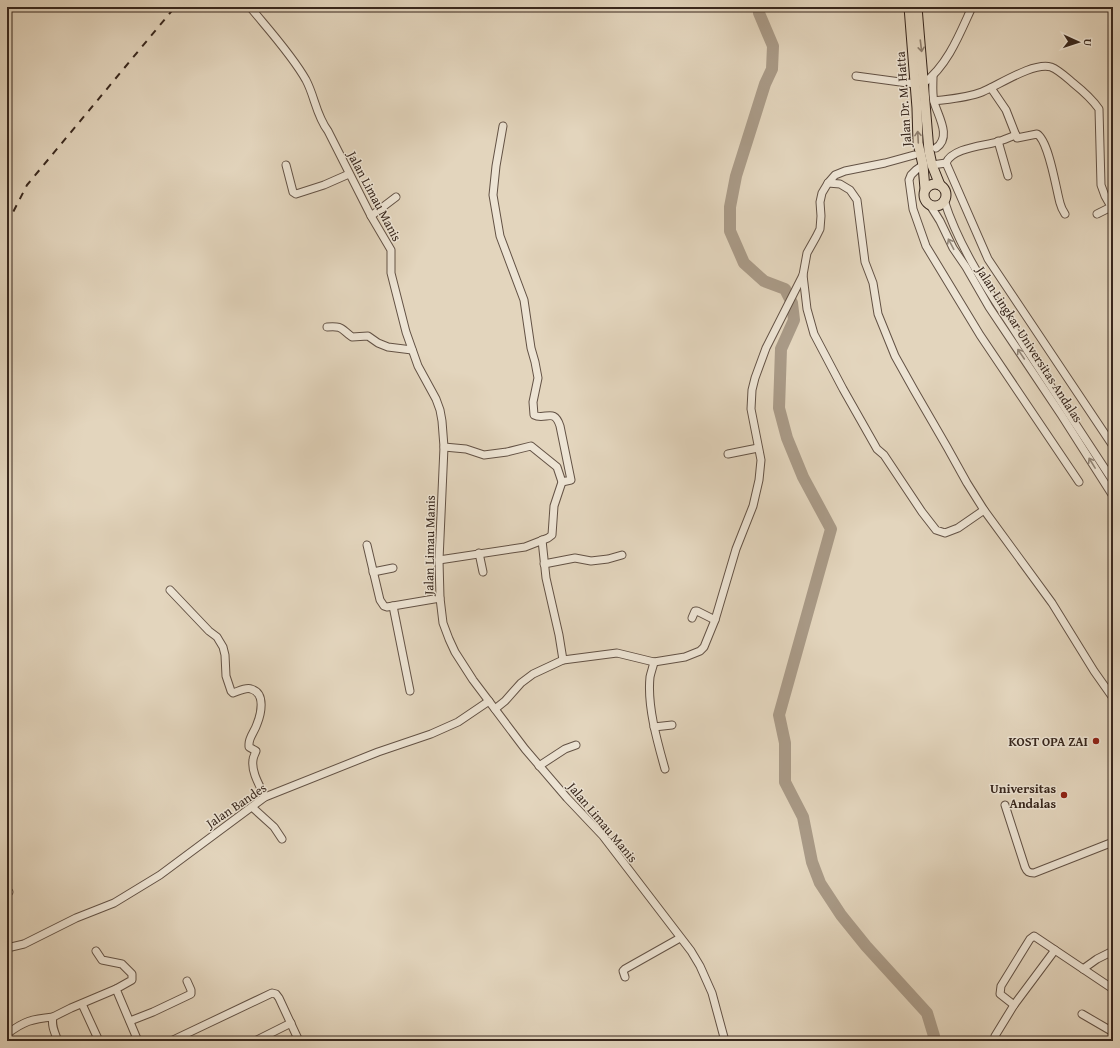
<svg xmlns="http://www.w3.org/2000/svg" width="1120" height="1048" font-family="'Gentium Book Plus',serif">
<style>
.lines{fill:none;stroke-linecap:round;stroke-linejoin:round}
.river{stroke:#a99a87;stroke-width:12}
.minor-casing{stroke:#635245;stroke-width:9}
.major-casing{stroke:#38271d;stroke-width:11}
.minor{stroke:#ede4d4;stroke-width:7}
.major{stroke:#e3d5bd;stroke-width:9}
.rail{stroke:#38271d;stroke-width:2;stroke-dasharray:7 7;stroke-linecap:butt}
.oneway{stroke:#8e7e6d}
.oneway2{stroke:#928678}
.poi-dot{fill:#8f2418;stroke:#ede4d4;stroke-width:1.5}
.labels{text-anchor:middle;stroke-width:3;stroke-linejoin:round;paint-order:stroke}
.street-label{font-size:13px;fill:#38271d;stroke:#ede4d4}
.poi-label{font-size:13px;font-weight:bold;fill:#38271d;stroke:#ede4d4;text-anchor:end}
</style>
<rect width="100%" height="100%" fill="#e3d5bd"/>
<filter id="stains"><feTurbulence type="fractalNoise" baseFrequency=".005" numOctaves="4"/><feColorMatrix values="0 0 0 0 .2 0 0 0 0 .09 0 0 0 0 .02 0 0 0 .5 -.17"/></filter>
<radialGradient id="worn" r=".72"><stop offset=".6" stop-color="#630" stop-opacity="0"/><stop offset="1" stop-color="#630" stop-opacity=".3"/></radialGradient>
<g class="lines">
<path class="river" d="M 759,7 L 759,13 L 773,46 L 772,69 L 765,84 L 736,176 L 730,207 L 730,231 L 744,263 L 764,281 L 785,289 L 792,303 L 794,320 L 781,349 L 779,408 L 787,438 L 803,477 L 831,529 L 779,715 L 785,743 L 785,782 L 803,817 L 812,862 L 820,883 L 841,915 L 866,946 L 927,1013 L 934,1036 L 933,1041"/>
<g class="minor-casing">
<g id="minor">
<path d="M 250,7 C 268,29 292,55 306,80 C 315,97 316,115 328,131 L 371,216 L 391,250 L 391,273 L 406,332 L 418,366 L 436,399 L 440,410 L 442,421 L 444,447 L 439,560 L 440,598 L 443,623 L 449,639 L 455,652 L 473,680 L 525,749 L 567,798 L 603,836 L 691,951 L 700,966 L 712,993 L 725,1041"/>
<path d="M 856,76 L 915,84"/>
<path d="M 933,76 C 933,84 932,93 934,102 C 938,116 952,137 936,148"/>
<path d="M 924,83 C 948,65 960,33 972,7"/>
<path d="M 991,88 L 1006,110 L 1017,138 L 1037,134 C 1049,141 1056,189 1060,203 C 1061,207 1063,211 1065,214"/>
<path d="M 934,101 C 950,99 967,98 982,92 C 999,85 1033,62 1051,67 C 1059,70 1067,78 1073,83 C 1083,91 1092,99 1099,109 L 1101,185 L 1105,196 L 1113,210"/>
<path d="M 503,126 L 496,166 L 493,195 L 500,236 L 524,300 L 531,348 L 535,362 L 538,378 L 533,402 L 534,415 C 545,421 554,407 560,426 L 571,480 L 562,482"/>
<path d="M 998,141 L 1008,176"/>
<path d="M 946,163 C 952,148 983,146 997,142 C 1004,140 1010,137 1016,135"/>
<path d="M 286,165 L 293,192 L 296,194 L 324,185 L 349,174"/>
<path d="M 923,165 L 916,170 L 911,175 L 909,180 L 913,209 L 926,246 L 980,335 L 1079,482"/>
<path d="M 932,165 L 946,163 L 988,259 L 1113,446"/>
<path d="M 828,183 L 840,184 L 850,190 L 857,200 L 865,262 L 873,283 L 878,314 L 895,356 L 914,390 L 947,447 L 967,483 L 984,510 L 1052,603 L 1094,671 L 1113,698"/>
<path d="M 944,200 C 961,253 993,297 1023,344 C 1053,389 1083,435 1113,481"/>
<path d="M 930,205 L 940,221 L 953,248 L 966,267 L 989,307 L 1062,416 L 1113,496"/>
<path d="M 1097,214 L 1111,207"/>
<path d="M 371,216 L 396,197"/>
<path d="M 803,275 L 807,309 L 814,334 L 843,389 L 877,449 L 884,455 L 922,512 L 936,530 L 945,533 L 958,528 L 984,510"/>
<path d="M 327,327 C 343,326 340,328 352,337 L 368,336 L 378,343 L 388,347 L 412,350"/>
<path d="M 728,454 L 758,448"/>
<path d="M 542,540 L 546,578 L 559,635 L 563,660"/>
<path d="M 367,545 L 380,600 L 384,606 L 387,607 L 440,598"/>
<path d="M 479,553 L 483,572"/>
<path d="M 439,560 L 525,547 L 548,538 L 552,535 L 554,506 L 562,482 L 557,467 L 531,446 L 507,452 L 484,455 L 466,449 L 444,447"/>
<path d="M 544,564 L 575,558 L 591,561 L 608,559 L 622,555"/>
<path d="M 373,572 L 393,568"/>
<path d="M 170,590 L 209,631 L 217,637 L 223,647 L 225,655 L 226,676 L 231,691 L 233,693 C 239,691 246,687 251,689 C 266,693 261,714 257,724 C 255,731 249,737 249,744 L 249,747 L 256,751 C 255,754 253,757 253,760 C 251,772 260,786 265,797"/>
<path d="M 393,606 L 410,691"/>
<path d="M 692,618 L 695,611 L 697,611 L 715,620"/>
<path d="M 654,662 C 653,667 651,672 650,677 C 647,705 657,741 665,769"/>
<path d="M 495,709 L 505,701 L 521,683 L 533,674 L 563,660 L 617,653 L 654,662 L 685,657 L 700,651 L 704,647 L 715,620 L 736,549 L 753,506 L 759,480 L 761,460 L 751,409 L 752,390 L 755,378 L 766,348 L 803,275 L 807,253 L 816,237 L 820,229 L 821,216 L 820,202 L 822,193 L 828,183 L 835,175 L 845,171 L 885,163 L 914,155"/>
<path d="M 654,727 L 672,725"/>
<path d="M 539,766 L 565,749 L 576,745"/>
<path d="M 1005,805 L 1025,867 C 1027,872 1029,873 1034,873 L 1113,842"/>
<path d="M 252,807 L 274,827 L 282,839"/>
<path d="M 7,894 L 9,892"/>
<path d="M 7,948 L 24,944 L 76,918 L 114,903 L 160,875 L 265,797 L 378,752 L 431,734 L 458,722 L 489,701"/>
<path d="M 96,951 L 102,960 L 122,964 L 132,974 L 132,980 L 116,989 L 138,1041"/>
<path d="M 1083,969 L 1097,959 L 1113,951"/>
<path d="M 625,977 L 623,971 L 625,969 L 680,938"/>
<path d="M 82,1004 L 99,1041"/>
<path d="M 1014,1005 L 1000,994 L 1001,986 L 1030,939 L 1034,936 L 1113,989"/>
<path d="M 1082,1014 L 1113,1032"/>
<path d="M 130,1021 L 153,1012 L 191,994 L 191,990 L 187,981"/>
<path d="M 7,1034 C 24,1021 32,1019 53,1017"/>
<path d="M 995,1036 L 1014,1005 L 1055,950"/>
<path d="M 58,1041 C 55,1033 51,1026 53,1017 L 71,1008 L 116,989"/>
<path d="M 171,1041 L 272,993 L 276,994 L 279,998 L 299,1041"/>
<path d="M 255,1041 L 291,1023"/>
</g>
</g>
<g class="major-casing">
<g id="major">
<path d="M 909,7 L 917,108 L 918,143 L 923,165 L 925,189"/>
<path d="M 917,7 L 929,151 L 932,165 L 940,185"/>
<circle cx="935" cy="195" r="11"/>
</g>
</g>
<use href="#minor" class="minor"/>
<use href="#major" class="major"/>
<path class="rail" d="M 7,224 L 27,185 L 175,7"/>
</g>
<defs><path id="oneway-shaft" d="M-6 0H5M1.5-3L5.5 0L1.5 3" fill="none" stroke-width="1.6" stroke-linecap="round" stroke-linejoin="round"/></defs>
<g class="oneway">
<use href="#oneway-shaft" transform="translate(921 46) rotate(83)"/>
<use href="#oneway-shaft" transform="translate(918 137) rotate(-93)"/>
</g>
<g class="oneway2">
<use href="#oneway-shaft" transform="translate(951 244) rotate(-118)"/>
<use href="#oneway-shaft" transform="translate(1021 354) rotate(-124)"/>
<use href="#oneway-shaft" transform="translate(1092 463) rotate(-122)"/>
</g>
<g class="poi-dot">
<circle cx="1096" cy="741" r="4"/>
<circle cx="1064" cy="795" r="4"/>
</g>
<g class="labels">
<g class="street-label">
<text transform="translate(903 99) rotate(-94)" y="5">Jalan Dr. M. Hatta</text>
<text transform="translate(375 196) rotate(62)" y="5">Jalan Limau Manis</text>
<text transform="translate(1030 344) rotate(57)" y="5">Jalan Lingkar Universitas Andalas</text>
<text transform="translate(429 545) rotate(-89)" y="5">Jalan Limau Manis</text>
<text transform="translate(236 805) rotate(-34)" y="5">Jalan Bandes</text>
<text transform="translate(603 822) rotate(50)" y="5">Jalan Limau Manis</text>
</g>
<g class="poi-label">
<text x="1088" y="746">KOST OPA ZAI</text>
<text x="1056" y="793">Universitas<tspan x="1056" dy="15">Andalas</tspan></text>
</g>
</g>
<rect width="1120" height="1048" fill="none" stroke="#e3d5bd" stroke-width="24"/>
<rect x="8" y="8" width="1104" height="1032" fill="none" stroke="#38271d" stroke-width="2"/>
<rect x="12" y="12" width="1096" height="1024" fill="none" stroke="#38271d"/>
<g transform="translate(1078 42) rotate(93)" stroke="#ede4d4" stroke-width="3" paint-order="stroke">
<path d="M0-3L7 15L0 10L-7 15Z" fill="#38271d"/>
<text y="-6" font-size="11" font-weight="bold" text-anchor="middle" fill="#38271d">U</text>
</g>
<rect width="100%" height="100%" filter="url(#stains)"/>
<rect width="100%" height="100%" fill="url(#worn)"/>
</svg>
